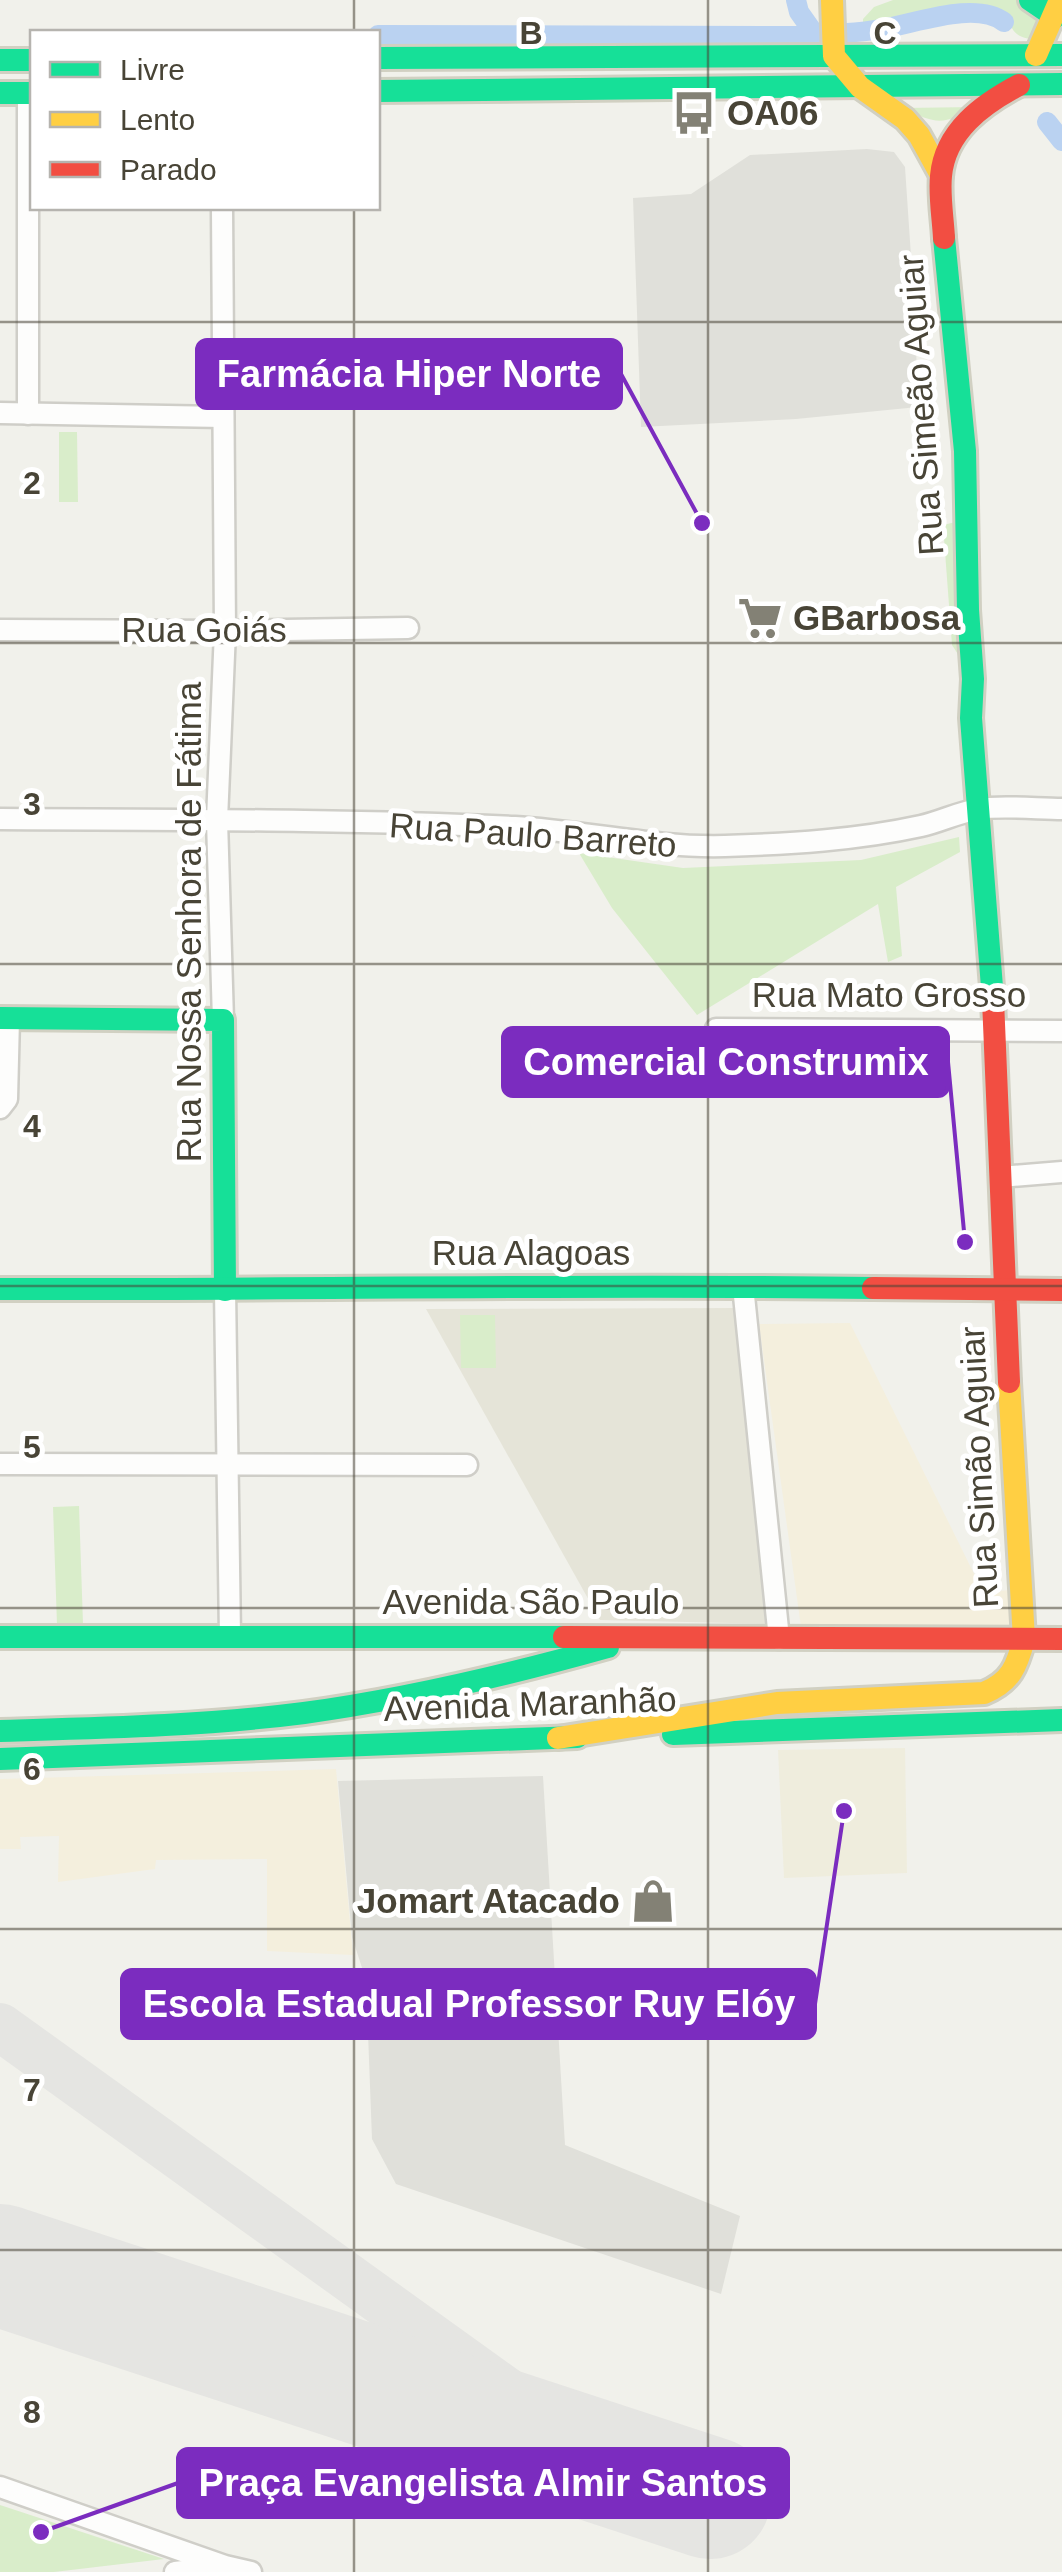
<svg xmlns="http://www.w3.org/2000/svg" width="1062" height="2572" font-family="Helvetica,sans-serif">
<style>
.residential{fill:#e5e4d8}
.commercial{fill:#f4efdd}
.education{fill:#efeddd}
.green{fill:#d9edca}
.parking{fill:#e0e0da}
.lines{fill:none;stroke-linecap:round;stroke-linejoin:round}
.canal{stroke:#bad2f1;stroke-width:20}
.taxiway{stroke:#e5e5e2;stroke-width:48}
.runway{stroke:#e5e5e2;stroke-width:122}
.street-casing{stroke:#cfcec8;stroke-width:25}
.fast-casing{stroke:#d1d0c2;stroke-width:28}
.slow-casing{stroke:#d1d0c2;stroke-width:28}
.jam-casing{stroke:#d1d0c2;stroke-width:28}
.street{stroke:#fdfdfc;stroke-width:20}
.fast{stroke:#16e098;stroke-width:22}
.slow{stroke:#ffcf43;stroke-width:22}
.jam{stroke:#f24e42;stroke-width:22}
.grid{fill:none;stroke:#484436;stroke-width:2.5;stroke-opacity:0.55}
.labels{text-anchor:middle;stroke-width:10;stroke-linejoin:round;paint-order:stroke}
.poi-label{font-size:35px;font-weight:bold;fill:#484436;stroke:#fff;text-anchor:start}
.street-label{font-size:35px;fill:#484436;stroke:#fff}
.grid-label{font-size:32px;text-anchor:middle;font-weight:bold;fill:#484436;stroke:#fff;stroke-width:10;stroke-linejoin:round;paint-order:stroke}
.leader{fill:none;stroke:#7b2cbf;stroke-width:4}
.callout-dot{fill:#7b2cbf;stroke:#fff;stroke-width:4}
.callout{fill:#7b2cbf;stroke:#7b2cbf;stroke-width:4}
.callout-label{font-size:38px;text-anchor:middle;font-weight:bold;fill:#fff}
</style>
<rect width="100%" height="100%" fill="#f1f1eb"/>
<path class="residential" d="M 738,1308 L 772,1624 L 600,1620 L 426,1309 Z"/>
<g class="commercial">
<path d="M 850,1323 L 983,1592 L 1011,1590 L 1016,1626 L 801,1627 L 759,1324 Z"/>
<path d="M 336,1769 L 353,1955 L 267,1951 L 267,1859 L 156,1860 L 155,1869 L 58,1882 L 59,1836 L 20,1837 L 21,1849 L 0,1849 L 0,1779 Z"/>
</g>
<path class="education" d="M 905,1748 L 907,1873 L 784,1878 L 778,1750 Z"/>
<g class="green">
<path d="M 893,0 L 1026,0 L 1041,6 L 1040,40 C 999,38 1021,18 991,6 C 967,0 899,19 872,26 L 863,27 L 863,19 L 874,7 Z"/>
<path d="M 976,107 C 943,125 937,125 903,108 Z"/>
<path d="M 59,432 L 77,432 L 78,502 L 59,502 Z"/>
<path d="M 960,521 L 965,665 L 952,645 L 943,525 Z"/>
<path d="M 959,837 L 960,852 L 896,887 L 902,956 L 888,962 L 878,904 L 697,1015 L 612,908 L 579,853 L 683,868 L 861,860 Z"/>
<path d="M 460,1315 L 495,1315 L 496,1368 L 461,1368 Z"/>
<path d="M 79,1506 L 83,1624 L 57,1625 L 53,1507 Z"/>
<path d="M 0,2505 L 164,2559 L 54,2572 L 0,2572 Z"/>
</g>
<g class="parking">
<path d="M 867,149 L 894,152 L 905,167 L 915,316 L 918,407 L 796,419 L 641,427 L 633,198 L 691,194 L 750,155 Z"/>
<path d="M 543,1776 L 565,2145 L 740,2216 L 721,2294 L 396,2184 L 372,2139 L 366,1980 L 352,1937 L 338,1781 Z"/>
</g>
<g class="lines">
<g class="canal">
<path d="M 796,0 L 799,12 L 816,36"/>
<path d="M 378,35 L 816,36 C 838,33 859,33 881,29 C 915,24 975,0 1004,22"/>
<path d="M 1047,122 L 1062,141"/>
</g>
<path class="taxiway" d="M 0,2027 L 609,2465"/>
<path class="runway" d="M 0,2265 L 710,2498"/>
<g class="street-casing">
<g id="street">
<path d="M 222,208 L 225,631 L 217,820 L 223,1020"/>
<path d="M 0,413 L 223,417"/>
<path d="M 28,414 L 28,93"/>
<path d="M 0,630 L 225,631 L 408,628"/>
<path d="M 0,819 C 171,820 343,819 515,827 C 585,831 655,848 725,846 C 790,844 857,840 921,826 C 940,822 959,812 979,809 C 1000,805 1039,809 1062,809"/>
<path d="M 716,1029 L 1062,1031"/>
<path d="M 0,1108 L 7,1099 L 9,1018"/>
<path d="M 1000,1177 L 1062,1172"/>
<path d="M 743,1286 L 779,1639"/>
<path d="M 225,1290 L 230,1636"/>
<path d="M 0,1464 L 467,1465"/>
<path d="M 0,2487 L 225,2566 L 251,2572"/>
<path d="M 175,2572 L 218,2567"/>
</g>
</g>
<g class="fast-casing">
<g id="fast">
<path d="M 1030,0 L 1055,17"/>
<path d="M 378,58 L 1062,55"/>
<path d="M 0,60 L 32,60"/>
<path d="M 378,91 L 1062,84"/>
<path d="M 0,93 L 32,93"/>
<path d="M 944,238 L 965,451 L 968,610 L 973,679 L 971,718 L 993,1000"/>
<path d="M 0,1018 L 223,1020 L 225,1290"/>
<path d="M 0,1289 C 291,1290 582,1284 873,1288"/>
<path d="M 0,1637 L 564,1637"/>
<path d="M 0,1731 C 101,1728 203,1726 304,1713 C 407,1699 508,1675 608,1647"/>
<path d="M 673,1734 L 1062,1720"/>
<path d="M 0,1759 L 577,1737"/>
</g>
</g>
<g class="slow-casing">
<g id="slow">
<path d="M 832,0 L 834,56 L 860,87 L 905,119 L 919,135 L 941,175"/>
<path d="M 1036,55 L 1060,0"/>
<path d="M 558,1738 L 777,1703 L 984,1693 C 1011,1682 1017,1666 1024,1639 L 1009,1382"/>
</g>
</g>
<g class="jam-casing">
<g id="jam">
<path d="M 944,238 C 943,218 939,196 941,176 C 945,131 983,104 1019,85"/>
<path d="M 993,1000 L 1009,1382"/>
<path d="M 873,1288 L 1062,1290"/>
<path d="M 564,1637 L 1062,1639"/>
</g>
</g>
<use href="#street" class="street"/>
<use href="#fast" class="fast"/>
<use href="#slow" class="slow"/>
<use href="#jam" class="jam"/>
</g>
<path class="grid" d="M 354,0 L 354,32M 708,0 L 708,2572M 354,208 L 354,2572M 0,322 L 1062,322M 0,643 L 1062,643M 0,964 L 1062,964M 0,1286 L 1062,1286M 0,1608 L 1062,1608M 0,1929 L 1062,1929M 0,2250 L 1062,2250"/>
<defs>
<g id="bus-bare" transform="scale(3.45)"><path d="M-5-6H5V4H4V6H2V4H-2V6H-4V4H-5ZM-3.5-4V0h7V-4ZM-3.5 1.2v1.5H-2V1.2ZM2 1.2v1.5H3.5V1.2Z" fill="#838175" stroke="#fff" stroke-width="2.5" paint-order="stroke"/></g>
<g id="supermarket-bare" transform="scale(3.45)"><path d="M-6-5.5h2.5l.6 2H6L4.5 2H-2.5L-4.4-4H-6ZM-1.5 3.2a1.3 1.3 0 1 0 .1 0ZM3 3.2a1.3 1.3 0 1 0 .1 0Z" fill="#838175" stroke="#fff" stroke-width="2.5" paint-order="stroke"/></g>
<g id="shop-bare" transform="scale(3.45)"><path d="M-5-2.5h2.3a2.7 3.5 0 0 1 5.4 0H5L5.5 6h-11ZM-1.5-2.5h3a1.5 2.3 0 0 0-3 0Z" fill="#838175" stroke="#fff" stroke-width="2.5" paint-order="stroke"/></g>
</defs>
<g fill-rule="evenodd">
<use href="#bus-bare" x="694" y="113"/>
<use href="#supermarket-bare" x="760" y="618"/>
<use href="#shop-bare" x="653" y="1901"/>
</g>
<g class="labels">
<g class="poi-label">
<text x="727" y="125">OA06</text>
<text x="793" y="630">GBarbosa</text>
<text x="620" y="1913" text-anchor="end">Jomart Atacado</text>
</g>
<g class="street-label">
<text transform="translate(921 405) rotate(-94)" y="12">Rua Simeão Aguiar</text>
<text x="204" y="642">Rua Goiás</text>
<text transform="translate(533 835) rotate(4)" y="12">Rua Paulo Barreto</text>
<text transform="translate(189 922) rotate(-90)" y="12">Rua Nossa Senhora de Fátima</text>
<text x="889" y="1007">Rua Mato Grosso</text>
<text x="531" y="1265">Rua Alagoas</text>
<text transform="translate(979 1467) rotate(-93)" y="12">Rua Simão Aguiar</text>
<text x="531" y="1614">Avenida São Paulo</text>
<text transform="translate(530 1704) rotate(-2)" y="12">Avenida Maranhão</text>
</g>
</g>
<g class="grid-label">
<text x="531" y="44">B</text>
<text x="885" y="44">C</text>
<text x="32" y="494">2</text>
<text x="32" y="815">3</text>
<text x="32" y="1137">4</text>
<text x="32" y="1458">5</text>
<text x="32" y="1780">6</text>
<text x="32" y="2101">7</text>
<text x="32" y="2423">8</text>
</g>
<path class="leader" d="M702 523L621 374M965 1242L948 1062M844 1811L815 2004M41 2532L178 2483"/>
<g class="callout-dot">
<circle cx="702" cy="523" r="10"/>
<circle cx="965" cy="1242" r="10"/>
<circle cx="844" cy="1811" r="10"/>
<circle cx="41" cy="2532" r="10"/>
</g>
<g class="callout">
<rect x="197" y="340" width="424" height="68" rx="10"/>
<rect x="503" y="1028" width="445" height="68" rx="10"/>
<rect x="122" y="1970" width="693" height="68" rx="10"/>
<rect x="178" y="2449" width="610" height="68" rx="10"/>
</g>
<g class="callout-label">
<text x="409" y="387">Farmácia Hiper Norte</text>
<text x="726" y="1075">Comercial Construmix</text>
<text x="469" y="2017">Escola Estadual Professor Ruy Elóy</text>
<text x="483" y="2496">Praça Evangelista Almir Santos</text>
</g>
<rect x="30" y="30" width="350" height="180" fill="#ffffff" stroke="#b6b4af" stroke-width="2.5"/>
<rect x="50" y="62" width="50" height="15" fill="#16e098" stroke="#b6b4af" stroke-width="2.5"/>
<text x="120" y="80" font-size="30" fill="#484436">Livre</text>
<rect x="50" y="112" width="50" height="15" fill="#ffcf43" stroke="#b6b4af" stroke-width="2.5"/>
<text x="120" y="130" font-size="30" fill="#484436">Lento</text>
<rect x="50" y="162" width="50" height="15" fill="#f24e42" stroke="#b6b4af" stroke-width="2.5"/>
<text x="120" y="180" font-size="30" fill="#484436">Parado</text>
</svg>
